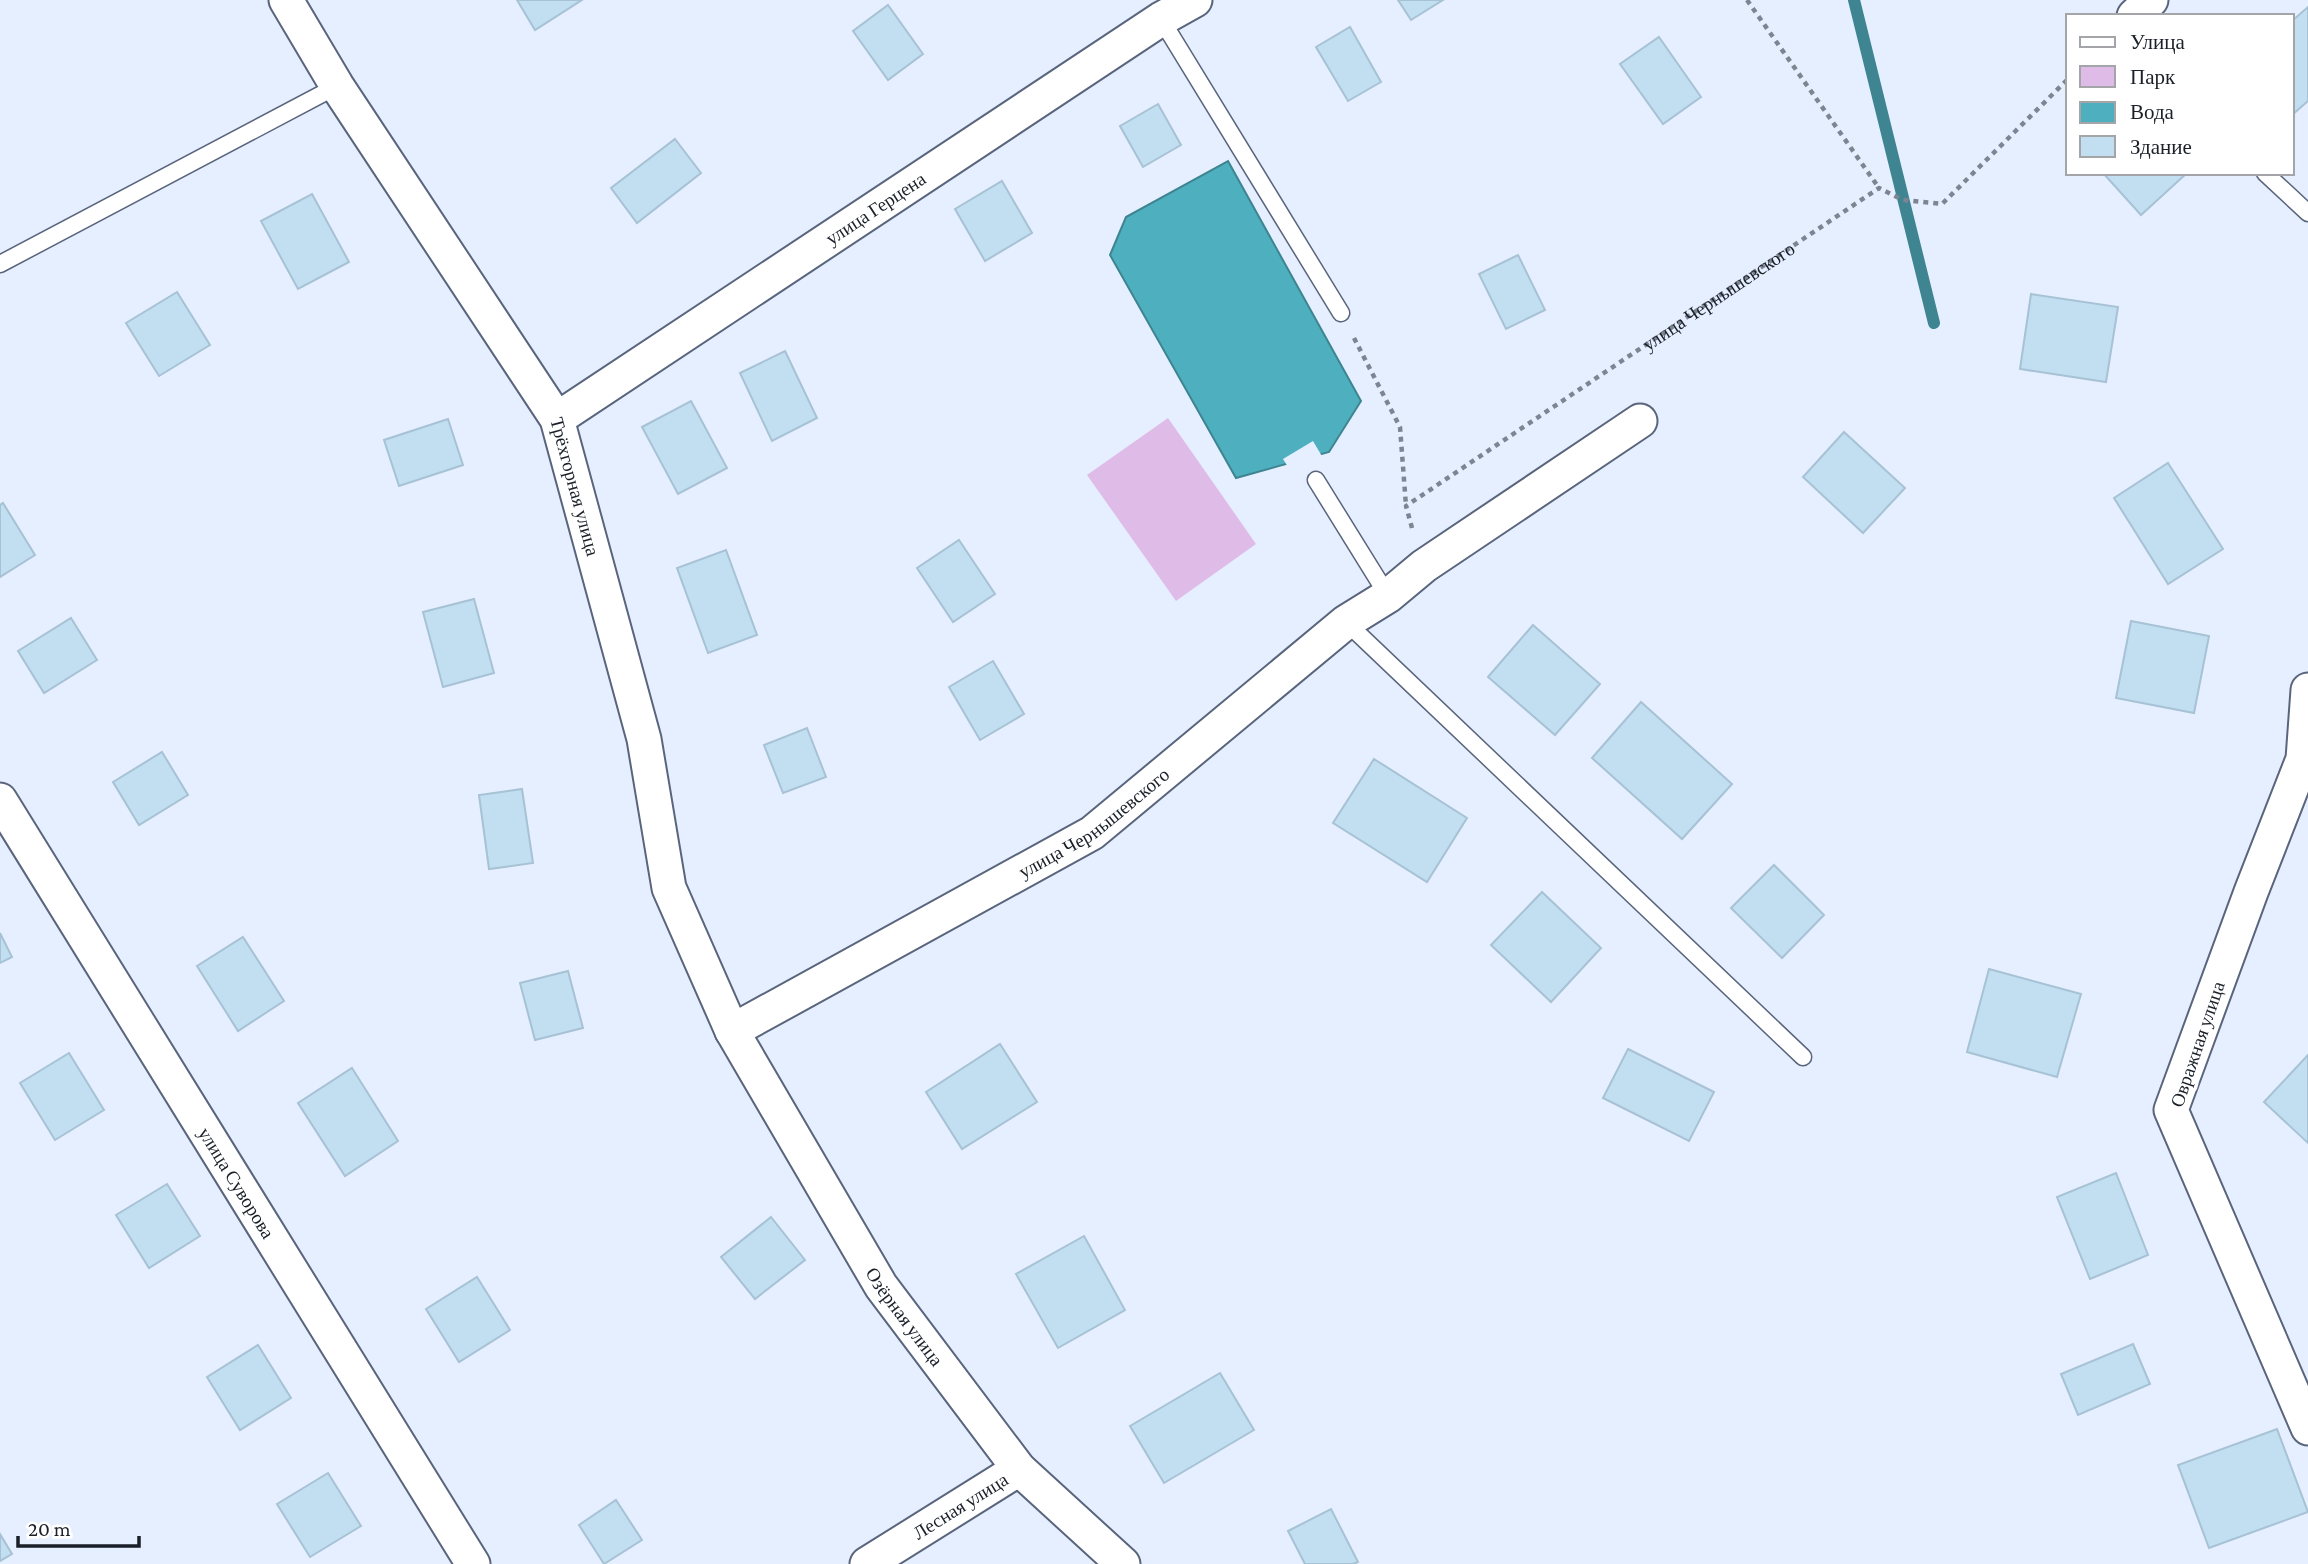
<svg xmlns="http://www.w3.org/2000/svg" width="2308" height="1564" font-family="'Crimson Pro',serif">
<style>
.green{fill:#dfbce7}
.water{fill:#4eafbe;stroke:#3e8491;stroke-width:2}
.pier{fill:#e6efff}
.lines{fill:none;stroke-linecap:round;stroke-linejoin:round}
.stream{stroke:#3e8491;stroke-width:12}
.building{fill:#c2def1;stroke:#a6c2d4;stroke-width:2}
.service-casing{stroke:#59657c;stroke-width:19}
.minor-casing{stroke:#59657c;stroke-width:37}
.path{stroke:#7e8592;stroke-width:4.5;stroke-dasharray:5 5;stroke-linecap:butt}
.service{stroke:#fff;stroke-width:16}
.minor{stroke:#fff;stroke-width:33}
.labels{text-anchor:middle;stroke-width:7;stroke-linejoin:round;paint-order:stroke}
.street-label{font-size:19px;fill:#1a1f28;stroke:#fff}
</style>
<rect width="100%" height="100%" fill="#e6efff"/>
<path class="green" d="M 1168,418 L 1256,544 L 1176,601 L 1087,475 Z"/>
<path class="water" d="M 1228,161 L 1361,401 L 1329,452 L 1236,478 L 1110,255 L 1126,217 Z"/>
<path class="pier" d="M 1313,441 L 1323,458 L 1288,467 L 1283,459 Z"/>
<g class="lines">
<path class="stream" d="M 1854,0 L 1934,323"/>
</g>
<g class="building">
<path d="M 517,0 L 582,0 L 535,30 Z"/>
<path d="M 1398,0 L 1443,0 L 1411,20 Z"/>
<path d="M 888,5 L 923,54 L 888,80 L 853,31 Z"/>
<path d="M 2308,7 L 2308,101 L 2292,115 L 2292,21 Z"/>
<path d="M 1350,27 L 1381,82 L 1348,101 L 1316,47 Z"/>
<path d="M 1659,37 L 1701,97 L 1663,124 L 1620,64 Z"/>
<path d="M 1158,104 L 1181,145 L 1143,167 L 1120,126 Z"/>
<path d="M 675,139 L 701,173 L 637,223 L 611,188 Z"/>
<path d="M 2103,173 L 2187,173 L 2141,215 Z"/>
<path d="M 1002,181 L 1032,233 L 985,261 L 955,209 Z"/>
<path d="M 312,194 L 349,262 L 298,289 L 261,221 Z"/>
<path d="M 1518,255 L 1545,310 L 1506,329 L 1479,274 Z"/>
<path d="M 177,292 L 210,345 L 159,376 L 126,323 Z"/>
<path d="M 2031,294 L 2118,307 L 2106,382 L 2020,369 Z"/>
<path d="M 785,351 L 817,418 L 772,441 L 740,373 Z"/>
<path d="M 691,401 L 727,468 L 678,494 L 642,427 Z"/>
<path d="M 448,419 L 463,465 L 399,486 L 384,440 Z"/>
<path d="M 1844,432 L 1905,488 L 1863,533 L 1803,477 Z"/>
<path d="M 2168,463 L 2223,549 L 2168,584 L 2114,498 Z"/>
<path d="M 3,503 L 35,555 L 0,577 L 0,505 Z"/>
<path d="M 959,540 L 995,594 L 953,622 L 917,568 Z"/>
<path d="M 726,550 L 757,635 L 708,653 L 677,568 Z"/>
<path d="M 474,599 L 494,673 L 443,687 L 423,612 Z"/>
<path d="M 71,618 L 97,660 L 44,693 L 18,651 Z"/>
<path d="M 2131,621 L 2209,636 L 2194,713 L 2116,698 Z"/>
<path d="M 1533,625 L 1600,684 L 1555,735 L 1488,677 Z"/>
<path d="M 993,661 L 1024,714 L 980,740 L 949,687 Z"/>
<path d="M 1641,702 L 1732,784 L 1682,839 L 1592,758 Z"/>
<path d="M 807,728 L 826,777 L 783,793 L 764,745 Z"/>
<path d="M 162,752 L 188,795 L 139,825 L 113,782 Z"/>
<path d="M 1374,759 L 1467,818 L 1427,882 L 1333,823 Z"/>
<path d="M 522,789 L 533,863 L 489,869 L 479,795 Z"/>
<path d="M 1774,865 L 1824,915 L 1782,958 L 1731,908 Z"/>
<path d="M 1542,892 L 1601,948 L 1551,1002 L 1491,945 Z"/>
<path d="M 0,933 L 12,957 L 0,963 Z"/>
<path d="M 243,937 L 284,1001 L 238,1031 L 197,966 Z"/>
<path d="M 1989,969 L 2081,994 L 2057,1077 L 1967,1052 Z"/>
<path d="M 568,971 L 583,1028 L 535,1040 L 520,983 Z"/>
<path d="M 1000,1044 L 1037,1102 L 962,1149 L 926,1092 Z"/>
<path d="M 1628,1049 L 1714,1092 L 1689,1141 L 1603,1098 Z"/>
<path d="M 69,1053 L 104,1110 L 55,1140 L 20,1083 Z"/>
<path d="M 2308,1055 L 2308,1143 L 2264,1102 Z"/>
<path d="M 352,1068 L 398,1141 L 345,1176 L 298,1103 Z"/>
<path d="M 2116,1173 L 2148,1255 L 2090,1279 L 2057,1197 Z"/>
<path d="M 167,1184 L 200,1236 L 149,1268 L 116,1215 Z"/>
<path d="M 771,1217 L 805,1260 L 755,1299 L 721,1257 Z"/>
<path d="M 1084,1236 L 1125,1310 L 1058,1348 L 1016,1274 Z"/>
<path d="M 477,1277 L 510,1330 L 459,1362 L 426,1309 Z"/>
<path d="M 2133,1344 L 2150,1384 L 2078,1415 L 2061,1374 Z"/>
<path d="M 258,1345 L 291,1398 L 240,1430 L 207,1377 Z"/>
<path d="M 1220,1373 L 1254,1430 L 1164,1483 L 1130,1426 Z"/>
<path d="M 2277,1429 L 2308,1512 L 2209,1548 L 2178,1465 Z"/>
<path d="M 328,1473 L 361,1526 L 310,1557 L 277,1504 Z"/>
<path d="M 616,1500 L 642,1540 L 604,1564 L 579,1525 Z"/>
<path d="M 1331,1509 L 1358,1562 L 1353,1564 L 1305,1564 L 1288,1531 Z"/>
<path d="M 0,1534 L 12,1554 L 0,1561 Z"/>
</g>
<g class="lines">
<g class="service-casing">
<g id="service">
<path d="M 1161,19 L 1341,313"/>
<path d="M 2265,173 L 2308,213"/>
<path d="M 0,264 L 337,86"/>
<path d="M 1316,480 L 1388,596"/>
<path d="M 1346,622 L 1803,1057"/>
</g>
</g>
<g class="minor-casing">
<g id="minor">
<path id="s2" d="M 286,0 L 337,86 L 557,419 L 644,739 L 669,888 L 732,1031 L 881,1286 L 1019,1469 L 1123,1564"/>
<path d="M 2134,16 L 2151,0"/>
<path id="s3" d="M 557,419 L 1161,19 L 1195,0"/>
<path d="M 2308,690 L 2303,759 L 2251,892 L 2171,1110 L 2308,1428"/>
<path id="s4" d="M 0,800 L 473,1564"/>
<path id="s5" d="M 732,1031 L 1092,833 L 1346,622 L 1388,596 L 1424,566 L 1640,421"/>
<path id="s6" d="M 867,1564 L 1019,1469"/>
</g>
</g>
<g class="path">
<path d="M 1747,0 L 1879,188"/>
<path d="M 1354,338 L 1400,427 L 1406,506"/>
<path id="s1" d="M 1412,528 L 1406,506 L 1879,188 L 1903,200 L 1942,204 L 2068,79"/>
</g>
<use href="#service" class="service"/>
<use href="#minor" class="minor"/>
</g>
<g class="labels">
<g class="street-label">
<text dy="7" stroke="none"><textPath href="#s3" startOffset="382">улица Герцена</textPath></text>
<text dy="7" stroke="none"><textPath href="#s1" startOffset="399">улица Чернышевского</textPath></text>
<text dy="7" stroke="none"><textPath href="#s2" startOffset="569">Трёхгорная улица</textPath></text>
<text dy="7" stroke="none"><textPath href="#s5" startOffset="418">улица Чернышевского</textPath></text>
<text transform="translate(2197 1044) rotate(-71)" y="7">Овражная улица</text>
<text dy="7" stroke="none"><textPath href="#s4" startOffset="450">улица Суворова</textPath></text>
<text dy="7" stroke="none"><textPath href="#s2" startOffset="1472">Озёрная улица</textPath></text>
<text dy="7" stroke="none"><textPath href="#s6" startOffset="110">Лесная улица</textPath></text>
</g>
</g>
<rect x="2066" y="14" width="228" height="161" fill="#ffffff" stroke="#a3a5a9" stroke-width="2"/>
<rect x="2080" y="37" width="35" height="10" fill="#ffffff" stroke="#a3a5a9" stroke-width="2"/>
<text x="2130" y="49" font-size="21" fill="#1a1f28">Улица</text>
<rect x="2080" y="66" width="35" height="21" fill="#dfbce7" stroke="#a3a5a9" stroke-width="2"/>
<text x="2130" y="84" font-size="21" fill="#1a1f28">Парк</text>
<rect x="2080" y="102" width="35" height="21" fill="#4eafbe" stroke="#a3a5a9" stroke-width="2"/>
<text x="2130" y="119" font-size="21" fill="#1a1f28">Вода</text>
<rect x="2080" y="136" width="35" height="21" fill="#c2def1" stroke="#a3a5a9" stroke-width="2"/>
<text x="2130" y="154" font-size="21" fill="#1a1f28">Здание</text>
<path d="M18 1536v10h121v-10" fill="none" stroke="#1a1f28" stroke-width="3.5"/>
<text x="28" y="1536" font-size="21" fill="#1a1f28" stroke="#ffffff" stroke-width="5" paint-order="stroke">20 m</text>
</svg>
